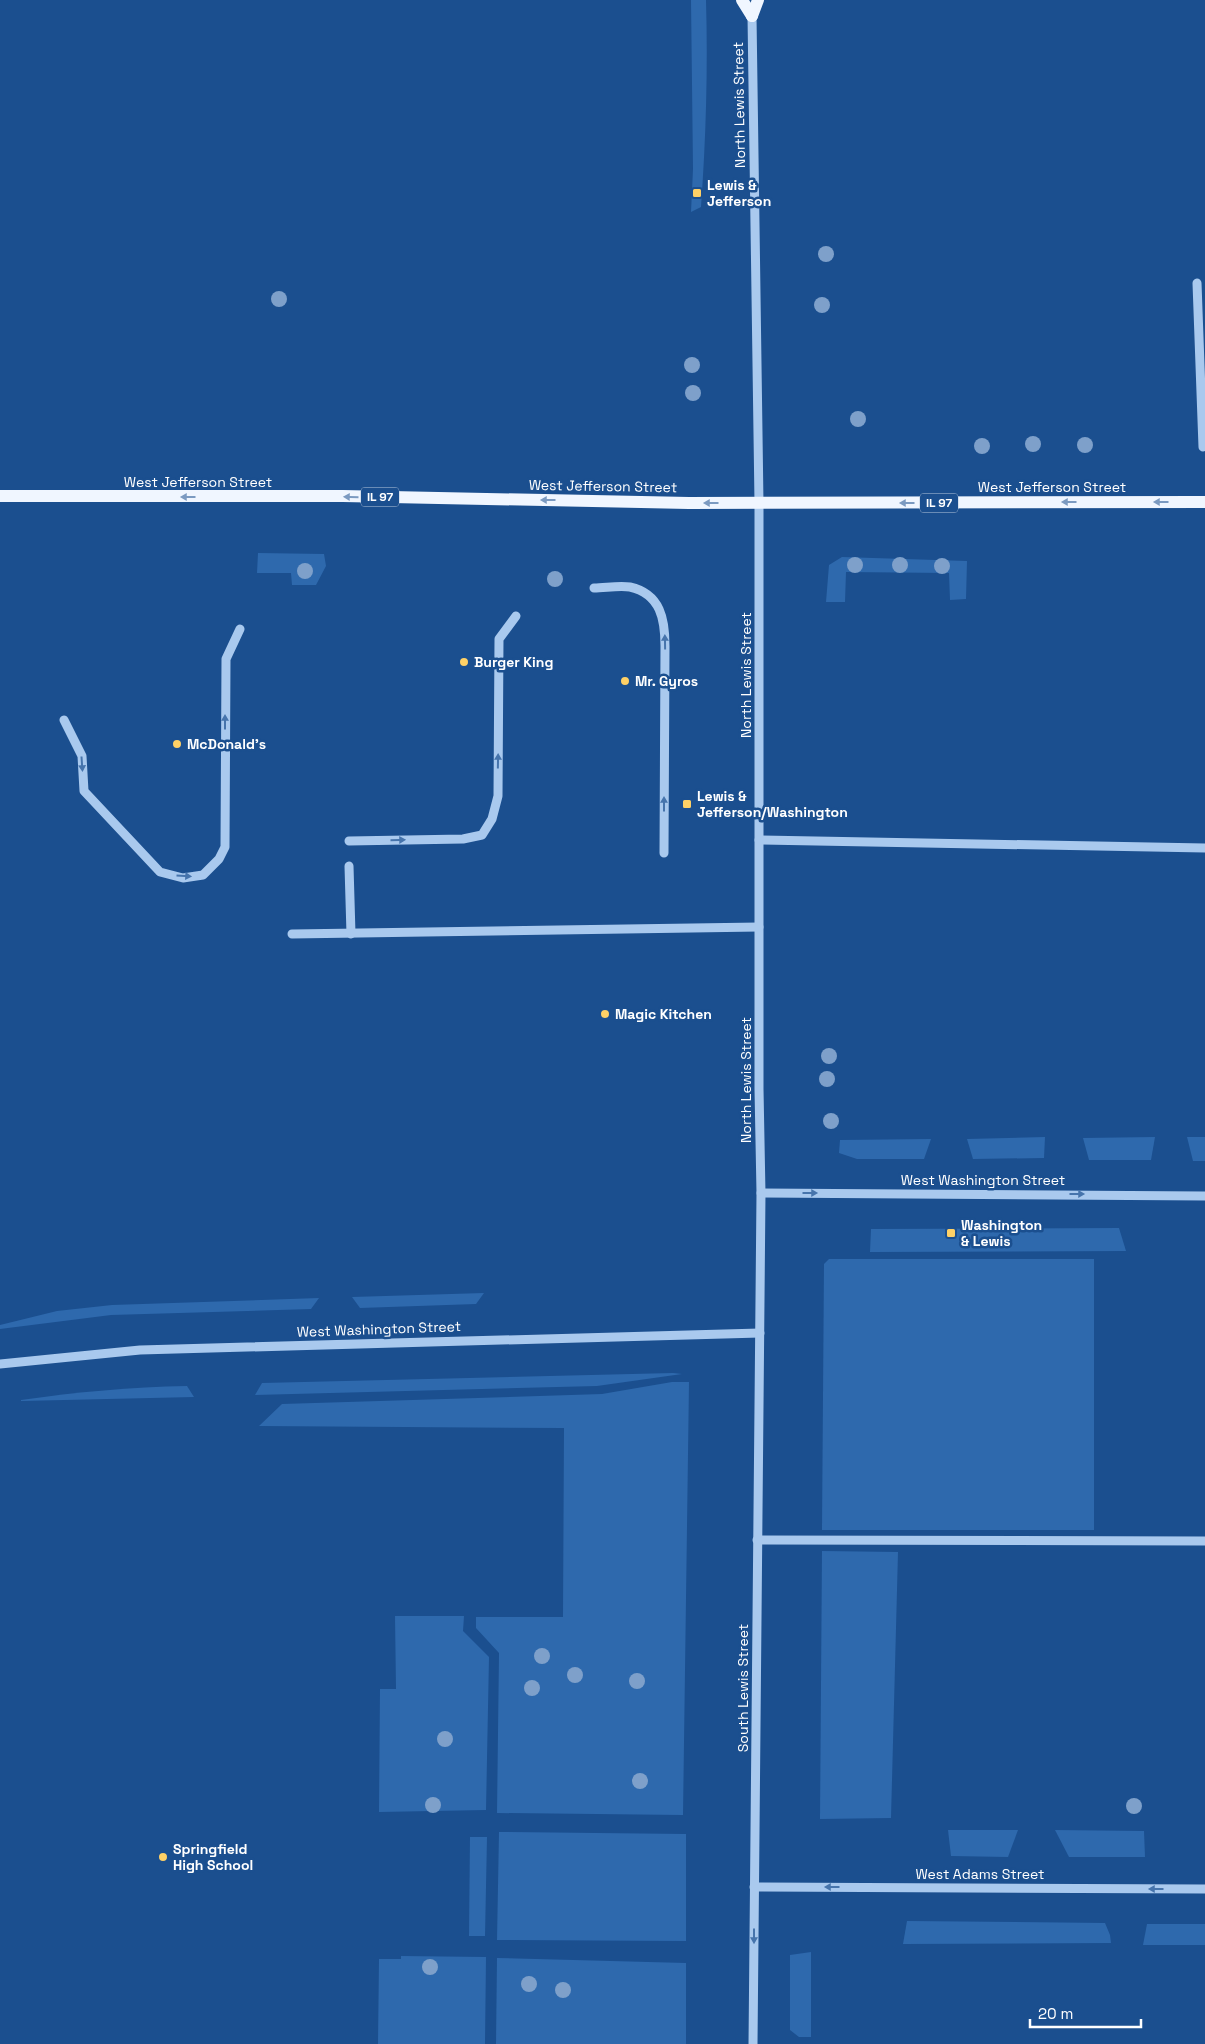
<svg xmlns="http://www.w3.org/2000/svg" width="1205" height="2044" font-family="'Space Grotesk',sans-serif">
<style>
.green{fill:#2e69ad}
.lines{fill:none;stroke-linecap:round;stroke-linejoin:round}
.minor{stroke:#a9c9ee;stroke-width:9}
.major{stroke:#f0f6ff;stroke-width:12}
.tree{fill:#7ea0ca}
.oneway{fill:#7b9ac1}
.oneway2{fill:#4674ac}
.poi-dot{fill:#ffd166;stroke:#1b4f8f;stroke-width:2}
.labels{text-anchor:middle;stroke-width:5;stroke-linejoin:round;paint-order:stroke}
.shield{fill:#1b4f8f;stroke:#bbcadd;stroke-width:1}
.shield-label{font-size:12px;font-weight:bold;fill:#fff}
.street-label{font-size:14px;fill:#fff;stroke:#1b4f8f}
.poi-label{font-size:14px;font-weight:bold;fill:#fff;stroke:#1b4f8f;text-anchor:start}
</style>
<rect width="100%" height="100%" fill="#1b4f8f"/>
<g class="green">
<path d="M 691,0 L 706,0 C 708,69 706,138 701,207 L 691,212 L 693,169 Z"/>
<path d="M 258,553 L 324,554 L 326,566 L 316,585 L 292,585 L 291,573 L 257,573 Z"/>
<path d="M 842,557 L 967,561 L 966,599 L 950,600 L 949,573 L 846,572 L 845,602 L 826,602 L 829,565 Z"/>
<path d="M 1045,1137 L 1044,1158 L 973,1159 L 967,1139 Z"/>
<path d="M 1155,1137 L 1151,1160 L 1089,1160 L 1083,1138 Z"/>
<path d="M 1187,1137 L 1205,1137 L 1205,1161 L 1193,1161 Z"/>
<path d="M 931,1139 L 924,1159 L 857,1159 L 839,1153 L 840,1140 Z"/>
<path d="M 1119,1228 L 1126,1251 L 870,1252 L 871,1229 Z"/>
<path d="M 829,1259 L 1094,1259 L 1094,1530 L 822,1530 L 824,1264 Z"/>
<path d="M 484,1293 L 476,1304 L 360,1308 L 352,1297 Z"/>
<path d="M 319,1298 L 311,1309 L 111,1315 L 0,1329 L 0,1325 L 57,1311 L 112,1305 Z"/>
<path d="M 673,1373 L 682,1374 L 597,1386 L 255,1395 L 262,1383 Z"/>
<path d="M 672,1382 L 689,1382 L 683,1815 L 497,1813 L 499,1653 L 476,1628 L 476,1617 L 563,1617 L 564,1428 L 259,1426 L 282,1404 L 602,1394 Z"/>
<path d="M 187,1386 L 194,1397 L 21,1401 L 21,1400 C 77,1392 131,1387 187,1386 Z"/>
<path d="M 822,1551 L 898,1552 L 891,1818 L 820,1819 Z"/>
<path d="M 395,1616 L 464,1616 L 463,1631 L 489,1657 L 486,1810 L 379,1812 L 380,1689 L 396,1689 Z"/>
<path d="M 948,1830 L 1018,1830 L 1008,1857 L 951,1856 Z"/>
<path d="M 1055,1830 L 1144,1831 L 1145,1857 L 1069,1857 Z"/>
<path d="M 499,1832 L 686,1834 L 686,1941 L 497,1940 Z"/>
<path d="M 470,1837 L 487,1837 L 485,1936 L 469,1936 Z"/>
<path d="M 907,1921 L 1105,1923 L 1110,1935 L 1111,1943 L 903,1944 Z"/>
<path d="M 1147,1924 L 1205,1924 L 1205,1945 L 1143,1945 Z"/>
<path d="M 811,1952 L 811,2037 L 799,2037 L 790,2030 L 790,1955 Z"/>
<path d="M 401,1956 L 486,1957 L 485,2044 L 378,2044 L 379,1959 L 401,1959 Z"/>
<path d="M 497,1958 L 686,1963 L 686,2044 L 496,2044 Z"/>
</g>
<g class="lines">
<g class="minor">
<path d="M 752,16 L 759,503 L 759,1089 L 761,1193 L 753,2044"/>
<path d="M 1197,283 L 1203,447"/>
<path d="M 594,588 C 605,588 619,585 630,587 C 661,594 665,620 665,646 L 664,853"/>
<path d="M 64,720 L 82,756 L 84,791 L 160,872 L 183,878 L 203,875 L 219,859 L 225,847 L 226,659 L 240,629"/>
<path d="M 759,840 L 1205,848"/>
<path d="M 349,841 L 463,839 L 482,835 L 492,819 L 498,796 L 499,639 L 516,616"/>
<path d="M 349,866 L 351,934"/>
<path d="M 292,934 L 759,927"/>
<path d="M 761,1193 L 1205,1196"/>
<path d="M 0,1364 L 140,1350 L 760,1333"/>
<path d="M 757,1540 L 1205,1541"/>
<path d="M 754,1887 L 1205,1889"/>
</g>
<g class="major">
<path d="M 742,0 L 752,16"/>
<path d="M 752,16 L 758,0"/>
<path d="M 0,496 L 343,496 L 689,503 L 1205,502"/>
</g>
</g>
<g class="tree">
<circle cx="826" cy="254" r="8"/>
<circle cx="279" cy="299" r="8"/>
<circle cx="822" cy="305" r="8"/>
<circle cx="692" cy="365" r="8"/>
<circle cx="693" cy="393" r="8"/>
<circle cx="858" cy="419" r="8"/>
<circle cx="1033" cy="444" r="8"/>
<circle cx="1085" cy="445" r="8"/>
<circle cx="982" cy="446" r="8"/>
<circle cx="855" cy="565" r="8"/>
<circle cx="900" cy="565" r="8"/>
<circle cx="942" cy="566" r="8"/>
<circle cx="305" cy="571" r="8"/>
<circle cx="555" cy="579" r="8"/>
<circle cx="829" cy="1056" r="8"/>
<circle cx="827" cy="1079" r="8"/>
<circle cx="831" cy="1121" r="8"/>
<circle cx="542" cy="1656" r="8"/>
<circle cx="575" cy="1675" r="8"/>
<circle cx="637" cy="1681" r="8"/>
<circle cx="532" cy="1688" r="8"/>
<circle cx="445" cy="1739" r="8"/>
<circle cx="640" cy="1781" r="8"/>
<circle cx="433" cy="1805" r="8"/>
<circle cx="1134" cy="1806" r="8"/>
<circle cx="430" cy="1967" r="8"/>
<circle cx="529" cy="1984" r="8"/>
<circle cx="563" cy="1990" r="8"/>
</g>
<defs><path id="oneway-solid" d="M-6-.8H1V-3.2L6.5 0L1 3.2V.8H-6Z" transform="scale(1.25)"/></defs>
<g class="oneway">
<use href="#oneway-solid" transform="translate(188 497) rotate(-180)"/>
<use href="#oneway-solid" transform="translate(351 497) rotate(-179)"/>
<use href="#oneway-solid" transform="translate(548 500) rotate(-180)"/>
<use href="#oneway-solid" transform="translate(1069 502) rotate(180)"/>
<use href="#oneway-solid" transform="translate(1161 502) rotate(-180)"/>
<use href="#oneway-solid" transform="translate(711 503) rotate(-180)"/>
<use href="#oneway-solid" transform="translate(907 503) rotate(180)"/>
</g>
<g class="oneway2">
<use href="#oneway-solid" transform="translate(665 642) rotate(-91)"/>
<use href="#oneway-solid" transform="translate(225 722) rotate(-90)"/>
<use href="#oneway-solid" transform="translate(498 761) rotate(-89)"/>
<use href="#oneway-solid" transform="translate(82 764) rotate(86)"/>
<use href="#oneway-solid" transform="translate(664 804) rotate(-90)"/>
<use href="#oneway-solid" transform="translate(398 840) rotate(-1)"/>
<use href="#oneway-solid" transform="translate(184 876) rotate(3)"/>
<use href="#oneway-solid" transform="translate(810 1193)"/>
<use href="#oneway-solid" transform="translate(1077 1194)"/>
<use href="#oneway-solid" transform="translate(832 1887) rotate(-180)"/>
<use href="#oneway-solid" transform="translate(1156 1889) rotate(-180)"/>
<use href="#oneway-solid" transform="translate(754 1936) rotate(90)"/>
</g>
<g class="poi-dot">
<rect x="692" y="188" width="10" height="10" rx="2.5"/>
<circle cx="464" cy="662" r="5"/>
<circle cx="625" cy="681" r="5"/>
<circle cx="177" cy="744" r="5"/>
<rect x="682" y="799" width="10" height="10" rx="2.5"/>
<circle cx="605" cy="1014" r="5"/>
<rect x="946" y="1228" width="10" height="10" rx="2.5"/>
<circle cx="163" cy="1857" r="5"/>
</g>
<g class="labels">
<g class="shield">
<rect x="361" y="487.5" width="38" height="19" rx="4"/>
<rect x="920" y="493.5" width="38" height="19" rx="4"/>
</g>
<g class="shield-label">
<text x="380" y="501">IL 97</text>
<text x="939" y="507">IL 97</text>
</g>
<g class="street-label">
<text transform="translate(739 105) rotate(-91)" y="5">North Lewis Street</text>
<text x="198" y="487">West Jefferson Street</text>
<text transform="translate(603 486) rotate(1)" y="5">West Jefferson Street</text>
<text x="1052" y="492">West Jefferson Street</text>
<text transform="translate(746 675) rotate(-90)" y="5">North Lewis Street</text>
<text transform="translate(746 1080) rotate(-90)" y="5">North Lewis Street</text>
<text x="983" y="1185">West Washington Street</text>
<text transform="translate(379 1329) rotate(-2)" y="5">West Washington Street</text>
<text transform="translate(743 1688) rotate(-90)" y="5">South Lewis Street</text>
<text x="980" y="1879">West Adams Street</text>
</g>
<g class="poi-label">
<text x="707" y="190">Lewis &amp;<tspan x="707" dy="16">Jefferson</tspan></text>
<text x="474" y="667">Burger King</text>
<text x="635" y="686">Mr. Gyros</text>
<text x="187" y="749">McDonald's</text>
<text x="697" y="801">Lewis &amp;<tspan x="697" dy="16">Jefferson/Washington</tspan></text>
<text x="615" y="1019">Magic Kitchen</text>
<text x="961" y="1230">Washington<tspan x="961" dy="16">&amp; Lewis</tspan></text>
<text x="173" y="1854">Springfield<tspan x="173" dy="16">High School</tspan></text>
</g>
</g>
<path d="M1030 2019v8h111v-8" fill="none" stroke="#ffffff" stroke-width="2.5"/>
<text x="1038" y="2019" font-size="15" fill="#ffffff" stroke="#1b4f8f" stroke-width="4" paint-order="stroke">20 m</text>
</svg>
